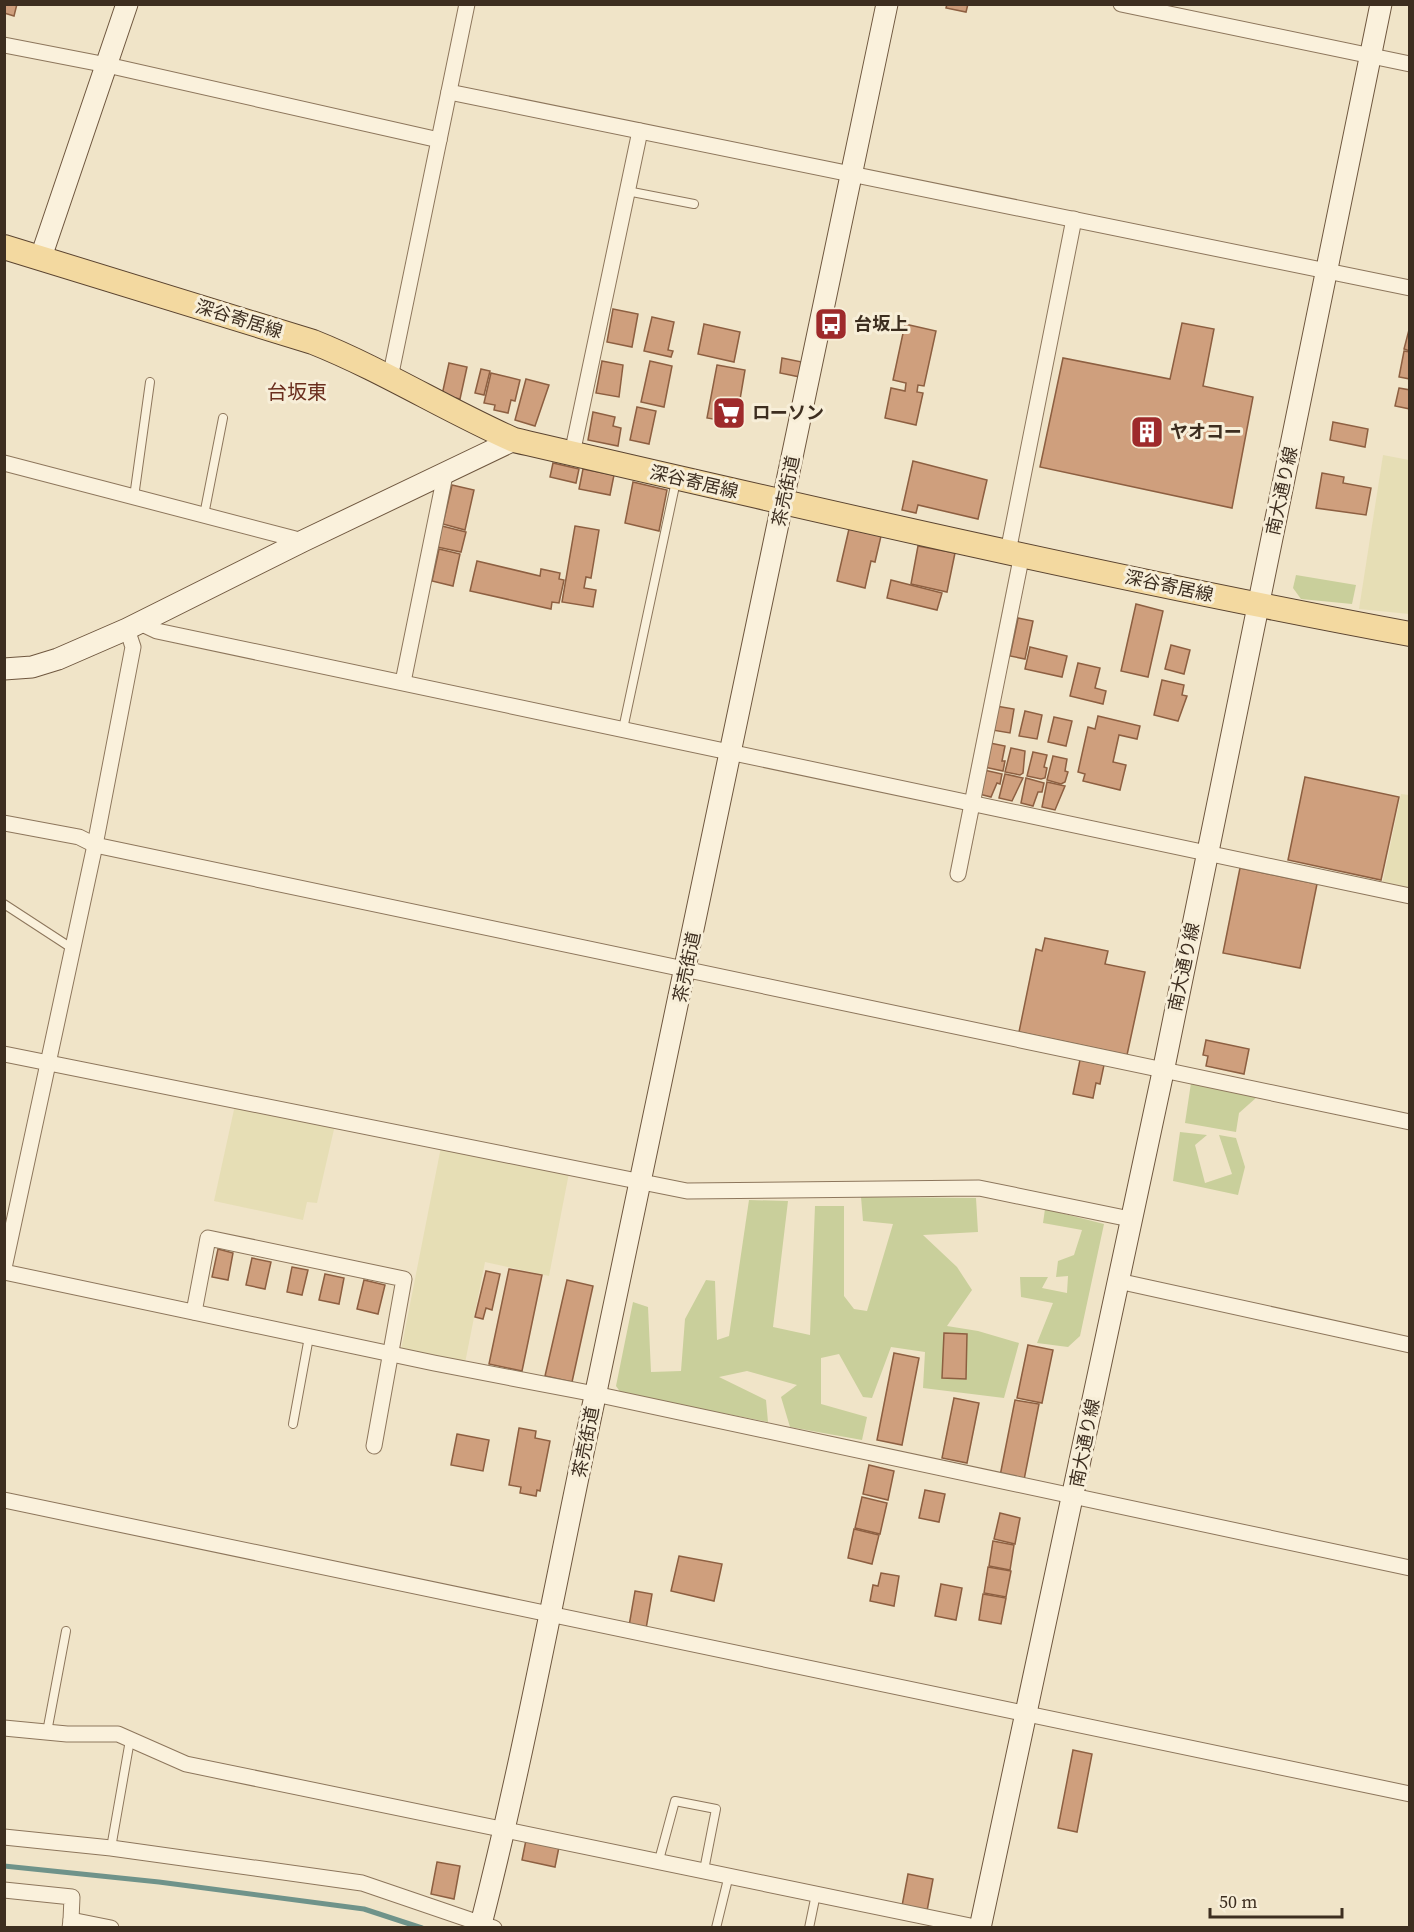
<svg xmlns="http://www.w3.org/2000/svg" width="1414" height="1932" font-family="'Source Serif 4','Noto Sans JP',serif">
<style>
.farmland{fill:#e6deb5}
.green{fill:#c9cf9b}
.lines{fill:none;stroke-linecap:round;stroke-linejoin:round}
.stream{stroke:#6f938a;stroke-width:5}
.building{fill:#cf9f7d;stroke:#8d5f41;stroke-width:1.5}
.lane-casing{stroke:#8d765c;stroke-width:10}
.street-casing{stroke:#8d765c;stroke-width:17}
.secondary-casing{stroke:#6f573f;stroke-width:23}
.primary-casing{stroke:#5b4430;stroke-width:26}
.lane{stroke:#faf1dc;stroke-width:8}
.street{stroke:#faf1dc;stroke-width:15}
.secondary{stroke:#faf1dc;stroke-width:21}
.primary{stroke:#f3d9a0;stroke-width:24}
.labels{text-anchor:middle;stroke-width:6;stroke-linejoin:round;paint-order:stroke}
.street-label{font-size:18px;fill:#3d2e20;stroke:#f7eed8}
.poi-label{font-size:18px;font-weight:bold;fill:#3d2e20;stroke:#f7eed8;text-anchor:start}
.neighbourhood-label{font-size:20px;fill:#6b2e1e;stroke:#f7eed8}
</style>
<rect width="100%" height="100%" fill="#f0e4c8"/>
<g class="farmland">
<path d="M 1383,455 L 1409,460 L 1409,614 L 1359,609 Z"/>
<path d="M 1401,794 L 1409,795 L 1409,890 L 1382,885 Z"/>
<path d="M 235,1105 L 335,1125 L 317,1203 L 307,1202 L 303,1220 L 214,1201 Z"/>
<path d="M 441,1147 L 569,1173 L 549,1276 L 485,1262 L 465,1363 L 401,1350 Z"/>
</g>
<g class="green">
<path d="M 1296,575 L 1356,585 L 1352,604 L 1301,599 L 1293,588 Z"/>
<path d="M 1191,1083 L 1257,1097 L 1239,1113 L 1236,1132 L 1185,1123 Z"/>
<path d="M 1180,1132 L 1207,1135 L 1195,1145 L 1205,1183 L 1232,1174 L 1219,1135 L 1236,1138 L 1245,1167 L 1238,1195 L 1173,1181 Z"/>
<path d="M 861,1197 L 976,1198 L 978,1232 L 923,1235 L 957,1267 L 972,1290 L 947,1326 L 978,1331 L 1019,1343 L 1004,1398 L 923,1388 L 925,1352 L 891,1347 L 872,1398 L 863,1397 L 839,1354 L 821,1358 L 821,1404 L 867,1417 L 862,1440 L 790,1427 L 781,1397 L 797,1385 L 747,1371 L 719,1377 L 766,1400 L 768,1422 L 621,1393 L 616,1386 L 633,1302 L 648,1307 L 651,1372 L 681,1371 L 685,1319 L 706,1280 L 715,1281 L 717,1340 L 729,1336 L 749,1200 L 788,1201 L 773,1327 L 810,1335 L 815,1206 L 844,1206 L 844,1296 L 854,1309 L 867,1311 L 893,1224 L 863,1221 Z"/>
<path d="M 1045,1209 L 1104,1224 L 1080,1336 L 1068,1347 L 1037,1343 L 1053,1303 L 1021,1297 L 1020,1277 L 1048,1277 L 1042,1288 L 1067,1293 L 1068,1276 L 1056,1277 L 1058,1261 L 1074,1255 L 1082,1230 L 1043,1223 Z"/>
</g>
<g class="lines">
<path class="stream" d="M 4,1866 L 159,1882 L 364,1909 L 422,1928"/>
</g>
<g class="building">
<path d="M 4,4 L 17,4 L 14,16 L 4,13 Z"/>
<path d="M 947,4 L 968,4 L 966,12 L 946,8 Z"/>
<path d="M 613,309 L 638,314 L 632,347 L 607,342 Z"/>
<path d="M 652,317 L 674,322 L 668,350 L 673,351 L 671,357 L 644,351 Z"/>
<path d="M 1182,323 L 1214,329 L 1203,386 L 1253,397 L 1232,508 L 1040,467 L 1063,358 L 1170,379 Z"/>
<path d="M 704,324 L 740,332 L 734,362 L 698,354 Z"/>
<path d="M 905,324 L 936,331 L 924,386 L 918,385 L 917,392 L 923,393 L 916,425 L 885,418 L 891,388 L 905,391 L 906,383 L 893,380 Z"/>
<path d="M 1410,326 L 1410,351 L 1404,349 Z"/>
<path d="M 1404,351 L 1410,352 L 1410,379 L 1399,377 Z"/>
<path d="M 782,358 L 802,362 L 800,377 L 780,373 Z"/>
<path d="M 602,361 L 623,365 L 619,397 L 596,393 Z"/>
<path d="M 650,361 L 672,366 L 664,407 L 641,402 Z"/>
<path d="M 449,363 L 467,367 L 460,399 L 442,395 Z"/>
<path d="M 717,365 L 745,370 L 736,423 L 707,418 Z"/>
<path d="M 481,369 L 490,371 L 484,395 L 475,393 Z"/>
<path d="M 491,373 L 520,380 L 515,401 L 511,400 L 508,413 L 494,410 L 495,405 L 484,403 Z"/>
<path d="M 526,379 L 549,385 L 535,426 L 515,420 Z"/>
<path d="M 1399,388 L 1410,390 L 1410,409 L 1395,406 Z"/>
<path d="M 637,407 L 656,411 L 649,444 L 630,440 Z"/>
<path d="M 593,412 L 615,417 L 613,426 L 621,428 L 618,446 L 588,440 Z"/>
<path d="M 1333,422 L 1368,429 L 1365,447 L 1330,440 Z"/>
<path d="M 913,461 L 987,480 L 978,519 L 918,505 L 916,513 L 902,510 Z"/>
<path d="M 553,463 L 579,469 L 576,483 L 550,477 Z"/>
<path d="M 583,469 L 614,475 L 610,495 L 579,489 Z"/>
<path d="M 1322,473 L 1344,477 L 1343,483 L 1371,488 L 1366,515 L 1316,508 Z"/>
<path d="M 633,482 L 667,490 L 659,531 L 625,523 Z"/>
<path d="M 452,485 L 474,490 L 465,530 L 443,524 Z"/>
<path d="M 442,526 L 466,532 L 461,552 L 437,547 Z"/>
<path d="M 575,526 L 599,530 L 591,578 L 586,577 L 584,588 L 596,590 L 593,607 L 562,602 Z"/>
<path d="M 849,529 L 881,536 L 875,562 L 871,561 L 865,588 L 837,581 Z"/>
<path d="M 918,546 L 955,553 L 947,592 L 911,584 Z"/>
<path d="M 439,549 L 460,554 L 453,586 L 432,581 Z"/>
<path d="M 477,561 L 540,576 L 541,569 L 560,573 L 559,579 L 564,580 L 559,603 L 552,602 L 551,609 L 470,591 Z"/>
<path d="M 891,580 L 942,593 L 937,610 L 887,598 Z"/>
<path d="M 1136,604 L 1163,611 L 1148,677 L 1121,671 Z"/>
<path d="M 1018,618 L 1033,621 L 1025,659 L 1010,656 Z"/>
<path d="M 1171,645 L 1190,650 L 1184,674 L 1165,669 Z"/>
<path d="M 1030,647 L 1067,656 L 1062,677 L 1025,669 Z"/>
<path d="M 1078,663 L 1100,668 L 1095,688 L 1106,691 L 1103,704 L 1070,696 Z"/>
<path d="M 1162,680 L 1184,685 L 1182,695 L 1187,696 L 1178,721 L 1154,715 Z"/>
<path d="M 996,706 L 1014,709 L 1010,733 L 992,730 Z"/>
<path d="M 1025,711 L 1042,715 L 1037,739 L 1019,736 Z"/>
<path d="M 1098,716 L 1140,726 L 1137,739 L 1119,735 L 1113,762 L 1126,765 L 1120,790 L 1083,781 L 1085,774 L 1078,772 L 1088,727 L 1095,729 Z"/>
<path d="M 1054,717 L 1072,721 L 1066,746 L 1048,742 Z"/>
<path d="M 990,743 L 1005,746 L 1002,761 L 1005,761 L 1003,771 L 984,767 Z"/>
<path d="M 1011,748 L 1025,751 L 1023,773 L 1020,775 L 1005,772 Z"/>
<path d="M 1033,752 L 1047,755 L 1044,767 L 1047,768 L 1045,778 L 1041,779 L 1027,776 Z"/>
<path d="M 1053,756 L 1067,759 L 1065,771 L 1068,772 L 1065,782 L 1061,784 L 1047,780 Z"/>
<path d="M 984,770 L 1002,774 L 1000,784 L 997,783 L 991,797 L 979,794 Z"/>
<path d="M 1005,774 L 1023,778 L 1012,801 L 999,798 Z"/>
<path d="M 1305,777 L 1399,797 L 1381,880 L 1288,860 Z"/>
<path d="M 1026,778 L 1044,783 L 1042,792 L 1038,792 L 1033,806 L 1021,803 Z"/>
<path d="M 1047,782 L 1065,786 L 1055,810 L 1042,807 Z"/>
<path d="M 1240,868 L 1317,884 L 1300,968 L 1223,953 Z"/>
<path d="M 1045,938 L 1108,951 L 1105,964 L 1145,972 L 1127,1055 L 1019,1032 L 1036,949 L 1042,951 Z"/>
<path d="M 1206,1040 L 1249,1049 L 1244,1074 L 1206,1066 L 1208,1056 L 1203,1055 Z"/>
<path d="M 1080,1060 L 1104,1065 L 1100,1084 L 1096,1083 L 1093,1098 L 1073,1094 Z"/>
<path d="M 218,1249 L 233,1253 L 228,1280 L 212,1277 Z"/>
<path d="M 252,1258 L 271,1262 L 265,1289 L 246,1285 Z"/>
<path d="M 292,1267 L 308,1270 L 302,1295 L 287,1292 Z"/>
<path d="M 509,1269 L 542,1275 L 522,1371 L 489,1364 Z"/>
<path d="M 486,1271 L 500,1274 L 492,1310 L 486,1308 L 483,1319 L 475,1317 Z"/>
<path d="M 325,1274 L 344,1278 L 339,1304 L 319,1300 Z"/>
<path d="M 364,1280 L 385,1285 L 378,1314 L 357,1309 Z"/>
<path d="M 567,1280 L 593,1286 L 572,1382 L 545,1376 Z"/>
<path d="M 944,1333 L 967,1334 L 966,1379 L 942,1378 Z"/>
<path d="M 1028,1345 L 1053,1350 L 1042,1403 L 1017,1398 Z"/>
<path d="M 894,1353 L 919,1358 L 902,1445 L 877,1440 Z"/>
<path d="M 954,1398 L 979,1403 L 967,1463 L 942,1458 Z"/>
<path d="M 1015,1400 L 1039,1404 L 1024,1480 L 1000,1476 Z"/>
<path d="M 519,1428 L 536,1431 L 535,1438 L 550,1441 L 540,1491 L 537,1490 L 536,1496 L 520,1493 L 521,1487 L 509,1485 Z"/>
<path d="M 457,1434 L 489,1440 L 483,1471 L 451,1465 Z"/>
<path d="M 869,1465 L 894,1471 L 888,1500 L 863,1494 Z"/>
<path d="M 925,1490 L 945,1494 L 939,1522 L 919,1518 Z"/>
<path d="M 862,1497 L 887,1503 L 880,1534 L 855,1528 Z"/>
<path d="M 1000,1513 L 1020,1518 L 1015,1544 L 994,1539 Z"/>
<path d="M 854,1529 L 879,1535 L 872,1564 L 848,1558 Z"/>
<path d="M 993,1541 L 1014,1545 L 1010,1570 L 989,1566 Z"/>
<path d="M 679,1556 L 722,1564 L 714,1601 L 671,1591 Z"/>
<path d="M 988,1567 L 1011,1571 L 1006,1597 L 984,1593 Z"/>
<path d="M 881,1573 L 899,1576 L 894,1606 L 870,1601 L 873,1585 L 878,1586 Z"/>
<path d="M 941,1584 L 962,1588 L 956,1620 L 935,1616 Z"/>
<path d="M 635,1591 L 652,1594 L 646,1629 L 629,1626 Z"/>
<path d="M 983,1594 L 1006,1598 L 1001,1624 L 979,1620 Z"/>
<path d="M 1073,1750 L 1092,1754 L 1077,1832 L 1058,1828 Z"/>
<path d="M 526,1840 L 559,1847 L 555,1867 L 522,1860 Z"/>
<path d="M 437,1862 L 460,1866 L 454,1899 L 431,1894 Z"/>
<path d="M 908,1874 L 933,1879 L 927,1911 L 902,1906 Z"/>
</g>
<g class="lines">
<g class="lane-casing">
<g id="lane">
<path d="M 627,191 L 694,204"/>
<path d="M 134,497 L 150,382"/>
<path d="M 204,515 L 223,418"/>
<path d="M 623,729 L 676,481"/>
<path d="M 4,904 L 73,949"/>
<path d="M 293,1424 L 309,1337"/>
<path d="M 47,1732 L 66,1631"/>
<path d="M 111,1848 L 130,1740"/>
<path d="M 659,1860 L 675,1801 L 716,1809 L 704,1870"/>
<path d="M 716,1928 L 729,1875"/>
<path d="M 809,1928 L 816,1894"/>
</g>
</g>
<g class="street-casing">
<g id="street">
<path d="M 1121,4 L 1410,64"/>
<path d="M 4,45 L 107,65 L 439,140"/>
<path d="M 449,92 L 1410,288"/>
<path d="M 390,378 L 467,4"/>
<path d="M 572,454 L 640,131"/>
<path d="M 4,463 L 303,541"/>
<path d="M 1008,552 L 1074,219"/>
<path d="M 138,622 L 157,631 L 1410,896"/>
<path d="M 403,682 L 445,475"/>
<path d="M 4,823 L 79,837 L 95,845 L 1410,1122"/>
<path d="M 958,874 L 1022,554"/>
<path d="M 4,1054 L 687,1191 L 979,1188 L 1130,1219"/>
<path d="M 4,1268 L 95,845 L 133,647 L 127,629"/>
<path d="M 4,1272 L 434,1363 L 595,1394 L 1410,1568"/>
<path d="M 1118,1281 L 1410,1345"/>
<path d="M 194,1312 L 208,1238 L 404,1279 L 374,1446"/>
<path d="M 4,1500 L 1410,1794"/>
<path d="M 4,1728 L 67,1734 L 118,1734 L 186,1764 L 980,1928"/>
<path d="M 4,1837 L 111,1848 L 362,1883 L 494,1928"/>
<path d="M 4,1890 L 72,1897 L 71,1920"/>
<path d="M 70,1928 L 71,1920 L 111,1928"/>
</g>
</g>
<g class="secondary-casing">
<g id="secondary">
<path d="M 41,257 L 127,4"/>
<path d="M 4,669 L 32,667 L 58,659 L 127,629 L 303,541 L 514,440"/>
<path d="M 480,1928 C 526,1749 558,1567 597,1387 C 696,927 792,466 887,4"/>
<path d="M 980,1928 L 1163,1072 L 1381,4"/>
</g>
</g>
<g class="primary-casing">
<path id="primary" d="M 4,247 L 313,342 C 383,370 446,410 514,440 C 812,509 1109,578 1410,634"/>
</g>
<use href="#lane" class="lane"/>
<use href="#street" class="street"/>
<use href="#secondary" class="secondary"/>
<use href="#primary" class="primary"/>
</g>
<defs>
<g id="bus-square" transform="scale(1.725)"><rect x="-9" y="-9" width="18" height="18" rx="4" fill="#9e2a2b" stroke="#f7eed8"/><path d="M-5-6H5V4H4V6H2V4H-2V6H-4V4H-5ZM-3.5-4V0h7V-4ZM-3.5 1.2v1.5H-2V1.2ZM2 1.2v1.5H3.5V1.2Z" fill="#fff"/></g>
<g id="supermarket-square" transform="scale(1.725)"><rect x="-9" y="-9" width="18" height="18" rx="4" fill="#9e2a2b" stroke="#f7eed8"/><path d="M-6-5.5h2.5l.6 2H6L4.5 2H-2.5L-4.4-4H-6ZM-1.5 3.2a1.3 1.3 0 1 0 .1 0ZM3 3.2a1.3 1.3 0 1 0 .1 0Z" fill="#fff"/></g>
<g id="building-square" transform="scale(1.725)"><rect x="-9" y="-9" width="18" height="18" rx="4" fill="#9e2a2b" stroke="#f7eed8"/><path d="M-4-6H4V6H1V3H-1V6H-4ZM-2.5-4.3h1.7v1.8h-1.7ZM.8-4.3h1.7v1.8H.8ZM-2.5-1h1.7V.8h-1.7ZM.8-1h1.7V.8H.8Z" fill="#fff"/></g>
</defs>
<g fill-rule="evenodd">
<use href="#bus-square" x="831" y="324"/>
<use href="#supermarket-square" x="729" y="413"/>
<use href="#building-square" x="1147" y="432"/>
</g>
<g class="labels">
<g class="street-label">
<text transform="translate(239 319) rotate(17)" y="6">深谷寄居線</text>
<text transform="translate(694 482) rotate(13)" y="6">深谷寄居線</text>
<text transform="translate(786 491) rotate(-78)" y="6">茶売街道</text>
<text transform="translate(1282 491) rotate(-78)" y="6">南大通り線</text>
<text transform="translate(1169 586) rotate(12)" y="6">深谷寄居線</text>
<text transform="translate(687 967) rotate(-78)" y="6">茶売街道</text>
<text transform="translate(1184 967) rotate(-78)" y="6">南大通り線</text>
<text transform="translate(586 1442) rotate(-79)" y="6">茶売街道</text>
<text transform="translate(1085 1443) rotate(-79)" y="6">南大通り線</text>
</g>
<g class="poi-label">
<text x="854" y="330">台坂上</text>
<text x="752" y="419">ローソン</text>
<text x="1170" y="438">ヤオコー</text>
</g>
<g class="neighbourhood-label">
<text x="297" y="399">台坂東</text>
</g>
</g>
<rect width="1414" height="1932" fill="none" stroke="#3d2e20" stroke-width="12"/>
<path d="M1210 1908v9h132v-9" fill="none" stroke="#3d2e20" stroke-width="3"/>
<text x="1219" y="1908" font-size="18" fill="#3d2e20" stroke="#f7eed8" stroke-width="4.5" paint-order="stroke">50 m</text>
</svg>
